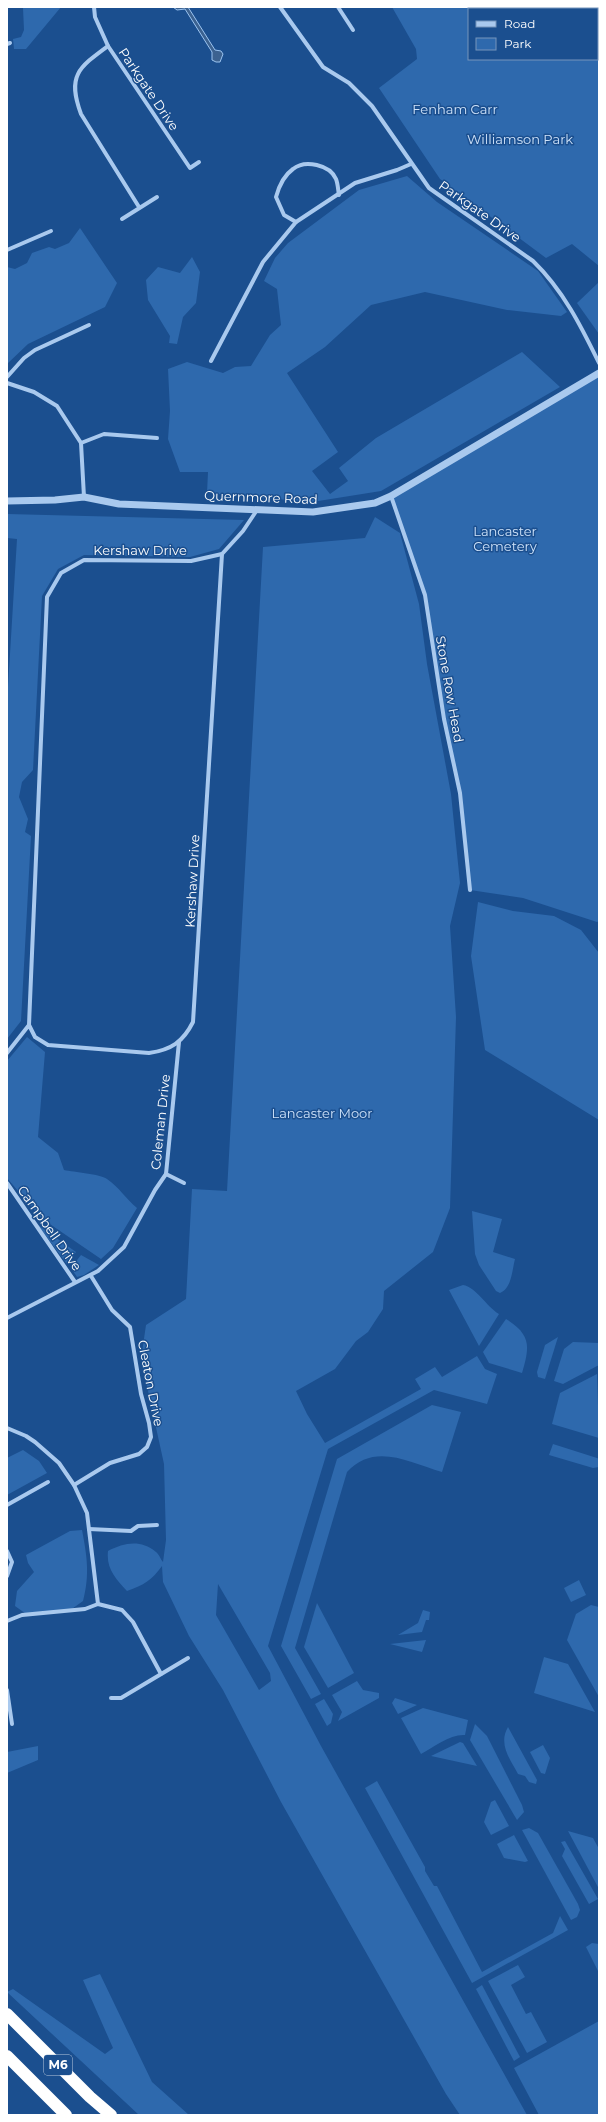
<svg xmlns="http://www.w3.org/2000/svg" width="606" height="2122" font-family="Montserrat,sans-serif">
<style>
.green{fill:#2e69ad;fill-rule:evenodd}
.water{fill:#3c6290;stroke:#9cc4f0}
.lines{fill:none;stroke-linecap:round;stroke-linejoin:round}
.minor{stroke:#a9c9ee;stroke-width:4}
.tertiary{stroke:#a9c9ee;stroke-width:7}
.motorway{stroke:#fff;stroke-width:12}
.labels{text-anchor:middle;stroke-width:3;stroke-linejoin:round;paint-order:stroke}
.shield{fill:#1b4f8f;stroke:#bbcadd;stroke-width:1}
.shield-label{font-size:12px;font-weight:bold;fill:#fff}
.street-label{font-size:13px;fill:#fff;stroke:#1b4f8f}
.park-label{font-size:13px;fill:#cfe3fa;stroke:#1b4f8f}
</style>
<rect width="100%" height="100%" fill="#1b4f8f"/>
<g class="green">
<path d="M 27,7 L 61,7 L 26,49 L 14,49 L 13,39 L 21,37 L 24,30 L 23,8 Z"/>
<path d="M 392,7 L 599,7 L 599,266 L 572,244 L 546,258 L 440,179 L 379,88 L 417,59 L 416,49 ZM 469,9 L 597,9 L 597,59 L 469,59 Z"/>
<path d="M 407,176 L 437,202 L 538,271 L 567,312 L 561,316 L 507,310 L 425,292 L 371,305 L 325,347 L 287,373 L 338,452 L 312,471 L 330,494 L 348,481 L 339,468 L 376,438 L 522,352 L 560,387 L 381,491 L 312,502 L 207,493 L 208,472 L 180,472 L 168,439 L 170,411 L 168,369 L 187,362 L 223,373 L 235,367 L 251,366 L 270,335 L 281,325 L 277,289 L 264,281 L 275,258 L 288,243 L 359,190 Z"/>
<path d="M 80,228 L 117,283 L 105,307 L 28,344 L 7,364 L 7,267 L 15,269 L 27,263 L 32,253 L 49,247 L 55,249 L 69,243 Z"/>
<path d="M 192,257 L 200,272 L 196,303 L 183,317 L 177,344 L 169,343 L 170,336 L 148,300 L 146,280 L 158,267 L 180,273 Z"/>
<path d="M 599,282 L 599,334 L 577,303 Z"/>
<path d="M 599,373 L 599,921 L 597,922 L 523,898 L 470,890 L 460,793 L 444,719 L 425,595 L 391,496 Z"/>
<path d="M 7,514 L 244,520 L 219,549 L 190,557 L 84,555 L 58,569 L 42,596 L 33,770 L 22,782 L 19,797 L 28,819 L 25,832 L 31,836 L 21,1021 L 7,1039 L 7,703 L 17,539 L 7,538 Z"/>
<path d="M 375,517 L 400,533 L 419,604 L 427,664 L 451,794 L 460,883 L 450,926 L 456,1017 L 450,1208 L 433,1252 L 384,1291 L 383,1309 L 368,1332 L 356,1341 L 335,1369 L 296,1391 L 307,1414 L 325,1443 L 421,1389 L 415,1379 L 435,1367 L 442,1377 L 477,1356 L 485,1369 L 497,1374 L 487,1404 L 434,1390 L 328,1449 L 268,1646 L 321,1746 L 527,2115 L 460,2115 L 446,2094 L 281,1802 L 223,1690 L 189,1636 L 163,1582 L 162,1566 C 152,1580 144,1585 127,1591 C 116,1579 106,1569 108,1551 C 124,1543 140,1539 156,1552 C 159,1554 161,1560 163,1562 L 166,1540 L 164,1464 L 141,1359 L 146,1325 L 186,1299 L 192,1189 L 227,1191 L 263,547 L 365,538 ZM 218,1584 L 270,1673 L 271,1681 L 259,1690 L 216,1615 Z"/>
<path d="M 478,902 L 513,911 L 554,916 L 581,930 L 599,953 L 599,1120 L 485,1050 L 471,956 Z"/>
<path d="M 27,1037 L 45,1052 L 38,1137 L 58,1153 L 64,1170 C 74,1172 100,1174 107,1179 C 119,1187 126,1199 137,1208 L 113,1248 L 101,1259 L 41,1218 L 7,1178 L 7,1061 Z"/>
<path d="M 472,1211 L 502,1219 L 493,1252 L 515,1259 C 512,1270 512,1288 500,1293 L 496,1291 L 479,1265 L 475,1254 Z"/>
<path d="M 38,1225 L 76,1252 L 67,1264 Z"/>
<path d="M 81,1255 L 99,1265 L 84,1275 L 77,1277 L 71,1268 Z"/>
<path d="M 463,1285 C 476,1287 486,1306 499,1314 L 479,1346 L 449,1290 Z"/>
<path d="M 506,1319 C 531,1335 530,1346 522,1373 L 489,1363 L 483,1352 Z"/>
<path d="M 558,1337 L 545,1379 L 538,1377 L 537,1372 L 545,1345 Z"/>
<path d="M 573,1342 L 599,1343 L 599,1365 L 563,1384 L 554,1381 L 564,1349 Z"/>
<path d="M 597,1374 L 599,1438 L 552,1424 L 560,1393 Z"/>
<path d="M 432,1405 L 461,1412 L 442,1472 C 409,1462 374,1442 347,1472 L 295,1648 L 321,1694 L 311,1699 L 281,1646 L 337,1459 Z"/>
<path d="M 553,1444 L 597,1458 L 599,1459 L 599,1467 L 593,1468 L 549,1455 Z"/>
<path d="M 23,1450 L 39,1461 L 47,1473 L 7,1495 L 7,1458 Z"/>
<path d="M 82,1530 C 87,1556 90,1575 83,1601 L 69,1611 L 29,1616 L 15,1606 L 17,1591 L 34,1572 L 28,1563 L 26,1555 L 70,1531 Z"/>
<path d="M 579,1580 L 586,1595 L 571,1602 L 564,1588 Z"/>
<path d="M 317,1603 L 354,1673 L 328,1688 L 304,1647 Z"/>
<path d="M 591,1605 L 599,1607 L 599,1697 L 567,1640 L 576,1614 Z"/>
<path d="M 423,1610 L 430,1612 L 429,1620 L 426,1620 L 422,1632 L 398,1635 L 418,1623 Z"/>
<path d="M 426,1640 L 422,1652 L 390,1644 Z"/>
<path d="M 544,1657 L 568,1664 L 595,1712 L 534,1693 Z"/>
<path d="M 357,1681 L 363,1690 L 379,1693 L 379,1698 L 338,1721 L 342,1712 L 332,1695 Z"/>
<path d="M 395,1698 L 417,1705 L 398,1714 L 392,1703 Z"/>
<path d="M 324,1699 L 333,1714 L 331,1723 L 327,1726 L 315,1704 Z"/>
<path d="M 423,1708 L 468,1720 L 465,1735 C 450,1734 434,1747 421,1754 L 401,1718 Z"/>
<path d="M 475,1724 L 487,1736 L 522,1805 L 524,1812 L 517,1820 L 470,1740 Z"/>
<path d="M 508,1727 L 537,1780 L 536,1784 L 529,1782 L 525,1776 L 518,1774 C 510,1759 498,1744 508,1727 Z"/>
<path d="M 460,1742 L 463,1743 L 477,1766 L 431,1756 Z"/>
<path d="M 543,1745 L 550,1758 L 545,1774 L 541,1773 L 530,1752 Z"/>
<path d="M 38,1746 L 38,1760 L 7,1773 L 7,1752 Z"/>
<path d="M 377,1781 L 425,1867 L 425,1871 L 434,1886 L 437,1886 L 482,1972 L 553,1933 L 560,1916 L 568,1930 L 472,1983 L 365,1788 Z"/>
<path d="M 495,1800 L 509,1826 L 491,1835 L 484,1822 L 491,1802 Z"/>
<path d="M 529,1828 L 538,1833 L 578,1904 L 580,1910 L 577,1917 L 571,1920 L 522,1830 Z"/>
<path d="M 568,1831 L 593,1838 L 599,1849 L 599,1889 Z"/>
<path d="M 514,1835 L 528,1861 L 525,1862 L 504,1858 L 497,1844 Z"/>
<path d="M 565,1841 L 598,1899 L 589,1904 L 562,1856 L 565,1849 L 561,1842 Z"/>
<path d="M 592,1943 L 599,1944 L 599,1973 L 586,1947 Z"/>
<path d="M 518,1965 L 525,1977 L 511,1985 L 526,2014 L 531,2012 L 547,2042 L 527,2053 L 488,1981 Z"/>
<path d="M 100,1974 L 152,2082 L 189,2115 L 139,2115 L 7,1992 L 13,1989 L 105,2054 L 113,2048 L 83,1980 Z"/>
<path d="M 482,1985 L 520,2057 L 514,2061 L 476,1989 Z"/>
<path d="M 599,2021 L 599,2115 L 539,2115 L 514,2068 Z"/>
</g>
<path class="water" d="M 173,7 L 188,7 L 215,50 L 221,51 L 223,54 L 220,62 L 216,62 L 212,60 L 212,52 L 185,9 L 177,10 Z"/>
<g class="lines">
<g class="minor">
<path d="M 94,7 L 95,17 L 108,46 L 190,168 L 199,162"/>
<path d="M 280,7 L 323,67 L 349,83 L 372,106 L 429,188 L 533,261 C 563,290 581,326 599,363"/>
<path d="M 338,7 L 353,30"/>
<path d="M 7,44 L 10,43"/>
<path d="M 108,46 C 78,68 67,76 81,114 L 139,207"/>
<path d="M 122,219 L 157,197"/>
<path d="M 296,222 L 284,215 L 276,197 C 279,186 283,176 293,169 C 305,159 330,165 336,179 C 338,184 338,190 339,195"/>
<path d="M 7,250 L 51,231"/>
<path d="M 211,361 L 263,262 L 296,222 L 355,183 L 397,170 L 411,164"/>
<path d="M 7,377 L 24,358 L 35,350 L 89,325"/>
<path d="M 7,383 L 34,392 L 57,406 L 81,443 L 84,497"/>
<path d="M 81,443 L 104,434 L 157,438"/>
<path d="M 391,496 L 425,595 L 444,719 L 460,793 L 470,890"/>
<path d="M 29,1025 L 47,597 L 61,573 L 84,560 L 191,561 L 222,554 L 243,531 L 257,510"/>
<path d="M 7,1053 L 29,1025 L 35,1037 L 48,1045 L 149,1053 C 171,1050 183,1042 193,1022 L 222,554"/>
<path d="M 166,1174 L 184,1183"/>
<path d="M 7,1183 L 75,1282"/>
<path d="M 7,1318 L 98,1271 L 124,1247 L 155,1190 L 166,1174 L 179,1042"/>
<path d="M 7,1428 L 26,1436 L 35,1442 L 59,1463 L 74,1485 L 87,1513 L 98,1604"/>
<path d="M 74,1485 L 110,1463 L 139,1454 L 147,1447 L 151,1437 L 149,1423 L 141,1394 L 130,1327 L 112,1310 L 91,1276"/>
<path d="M 7,1505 L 48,1482"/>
<path d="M 89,1529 L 131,1531 L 138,1526 L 157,1525"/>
<path d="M 7,1551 L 12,1562 L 7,1576"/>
<path d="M 7,1621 L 22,1615 L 85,1609 L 98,1604 L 122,1610 L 133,1622 L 161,1674"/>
<path d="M 7,1690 L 12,1724"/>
<path d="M 111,1698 L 121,1698 L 188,1658"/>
</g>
<path class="tertiary" d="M 7,501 L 55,500 L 84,497 L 119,504 L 313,512 L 375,503 L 391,496 L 599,373"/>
<g class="motorway">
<path d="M 7,2014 L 90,2097 L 111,2115"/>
<path d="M 7,2056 L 66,2115"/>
</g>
</g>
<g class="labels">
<rect class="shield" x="44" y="2055" width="28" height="20" rx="3"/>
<g class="shield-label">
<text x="58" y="2069">M6</text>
</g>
<g class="street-label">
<text transform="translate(149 89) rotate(56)" y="5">Parkgate Drive</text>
<text transform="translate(480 211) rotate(35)" y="5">Parkgate Drive</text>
<text transform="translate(261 497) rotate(2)" y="5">Quernmore Road</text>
<text x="140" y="555">Kershaw Drive</text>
<text transform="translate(450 689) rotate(80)" y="5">Stone Row Head</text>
<text transform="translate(192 881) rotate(-87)" y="5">Kershaw Drive</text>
<text transform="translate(160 1122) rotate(-84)" y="5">Coleman Drive</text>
<text transform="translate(50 1228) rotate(55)" y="5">Campbell Drive</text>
<text transform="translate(151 1383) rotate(79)" y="5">Cleaton Drive</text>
</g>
<g class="park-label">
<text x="455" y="114">Fenham Carr</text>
<text x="520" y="144">Williamson Park</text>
<text x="505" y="536">Lancaster<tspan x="505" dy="15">Cemetery</tspan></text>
<text x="322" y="1118">Lancaster Moor</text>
</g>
</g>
<rect width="606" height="2122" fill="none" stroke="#ffffff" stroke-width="16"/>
<rect x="468" y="8" width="130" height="52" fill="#1b4f8f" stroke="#7695bc"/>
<rect x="476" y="21" width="20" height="6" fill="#a9c9ee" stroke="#7695bc"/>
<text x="504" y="28" font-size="12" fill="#ffffff">Road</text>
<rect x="476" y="38" width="20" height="12" fill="#2e69ad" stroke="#7695bc"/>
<text x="504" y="48" font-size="12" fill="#ffffff">Park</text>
</svg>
